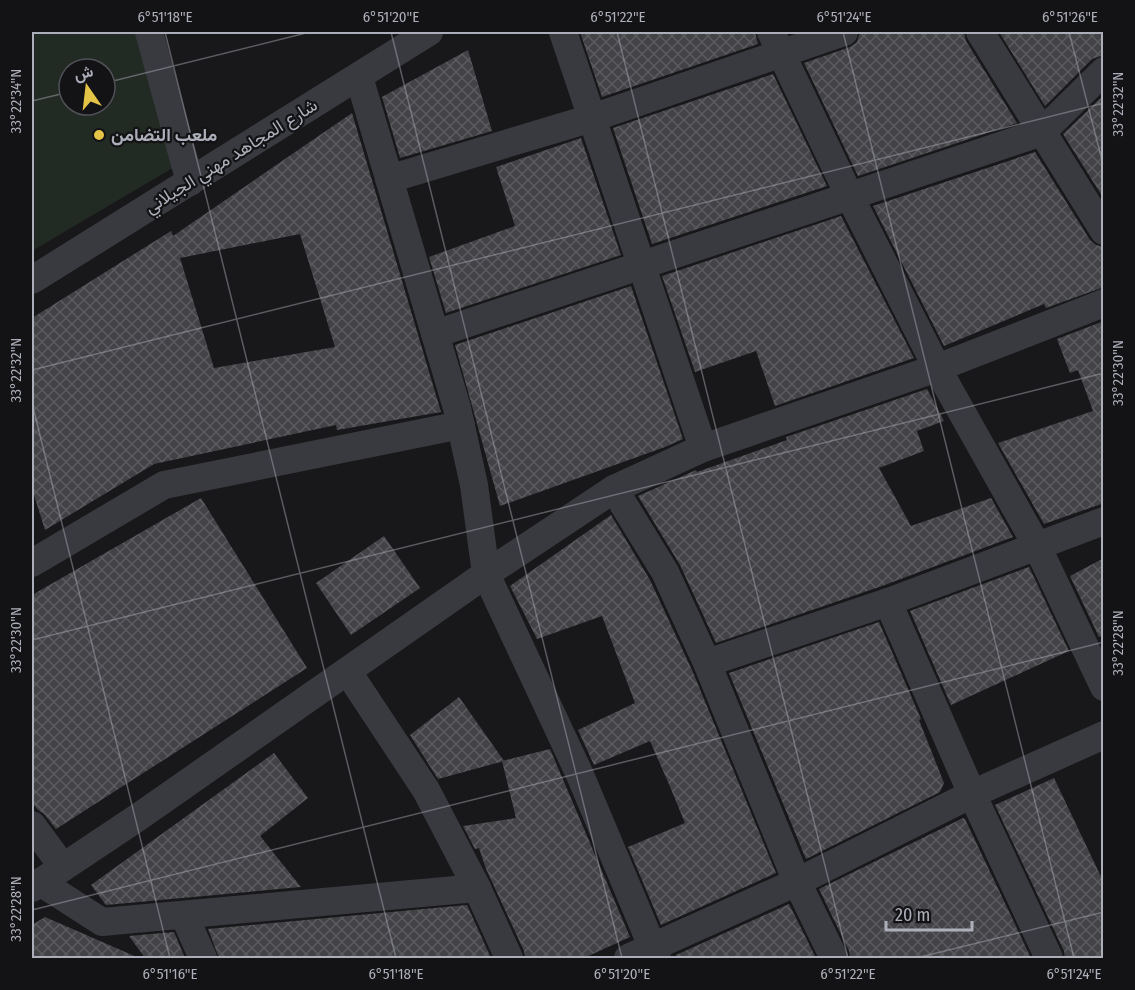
<svg xmlns="http://www.w3.org/2000/svg" width="1135" height="990" font-family="'Fira Sans Condensed',Vazirmatn,sans-serif">
<style>
.pitch{fill:#222a24;fill-rule:evenodd}
.building{fill:url(#building-cross-hatch);fill-rule:evenodd}
.lines{fill:none;stroke-linecap:round;stroke-linejoin:round}
.minor{stroke:#393a3f;stroke-width:28}
.ticks{fill:none;stroke:#acaeb9;stroke-width:1.5;stroke-opacity:0.45}
.poi-dot{fill:#e4c446;stroke:#131315;stroke-width:2}
.labels{text-anchor:middle;stroke-width:4.5;stroke-linejoin:round;paint-order:stroke}
.poi-label{font-size:18px;font-weight:bold;fill:#acaeb9;stroke:#131315;text-anchor:start}
.street-label{font-size:18px;fill:#acaeb9;stroke:#131315}
.neatline{fill:none;stroke:#acaeb9;stroke-width:2}
.ticks-label{font-size:15px;text-anchor:middle;fill:#acaeb9}
</style>
<defs>
<pattern id="building-cross-hatch" width="8" height="8" patternUnits="userSpaceOnUse" patternTransform="scale(1.5)"><rect width="8" height="8" fill="#434347"/><path d="M0 0l8 8M0 8l8-8" fill="none" stroke="#5b5c5f"/></pattern>
</defs>
<rect width="100%" height="100%" fill="#18181a"/>
<path class="pitch" d="M 32,32 L 138,32 L 176,166 L 32,251 ZM 69,69 L 105,69 L 105,105 L 69,105 Z"/>
<g class="building">
<path d="M 580,32 L 755,32 L 758,44 L 602,97 Z"/>
<path d="M 860,32 L 964,32 L 966,41 L 1017,123 L 858,176 L 804,63 L 850,47 L 857,42 Z"/>
<path d="M 999,32 L 1104,32 L 1104,55 L 1092,59 L 1045,106 Z"/>
<path d="M 468,50 L 492,131 L 400,158 L 382,97 Z"/>
<path d="M 773,74 L 827,186 L 652,244 L 613,128 Z"/>
<path d="M 1104,95 L 1104,199 L 1063,134 Z"/>
<path d="M 352,113 L 441,412 L 337,430 L 336,425 L 154,464 L 45,530 L 32,489 L 32,318 L 171,231 L 173,236 ZM 300,234 L 335,347 L 214,368 L 180,258 Z"/>
<path d="M 581,138 L 621,255 L 446,313 L 429,257 L 515,226 L 496,167 Z"/>
<path d="M 1035,152 L 1090,240 L 1096,245 L 1104,247 L 1104,287 L 1046,308 L 1044,304 L 944,346 L 873,206 Z"/>
<path d="M 841,216 L 914,358 L 775,406 L 756,351 L 695,372 L 662,276 Z"/>
<path d="M 631,286 L 683,439 L 665,447 L 500,506 L 455,345 Z"/>
<path d="M 1104,321 L 1104,503 L 1044,524 L 998,443 L 1093,411 L 1078,370 L 1070,373 L 1057,339 Z"/>
<path d="M 927,389 L 944,421 L 917,431 L 924,451 L 879,468 L 911,526 L 991,498 L 1013,537 L 882,586 L 716,643 L 680,565 L 638,496 L 696,470 L 697,472 L 787,440 L 786,437 Z"/>
<path d="M 201,498 L 307,668 L 56,829 L 45,815 L 37,809 L 32,802 L 32,595 Z"/>
<path d="M 611,515 L 650,580 L 692,670 L 776,873 L 661,925 L 628,847 L 685,823 L 668,782 L 650,741 L 594,765 L 578,730 L 635,703 L 602,616 L 537,639 L 510,586 Z"/>
<path d="M 384,536 L 420,588 L 351,635 L 316,583 Z"/>
<path d="M 1104,558 L 1104,635 L 1099,637 L 1070,576 Z"/>
<path d="M 1029,567 L 1069,651 L 951,705 L 910,611 Z"/>
<path d="M 879,622 L 921,719 L 919,720 L 944,783 L 940,792 L 806,859 L 729,673 Z"/>
<path d="M 459,697 L 504,761 L 438,779 L 410,735 Z"/>
<path d="M 550,749 L 630,937 L 584,958 L 525,958 L 524,951 L 486,869 L 479,848 L 475,849 L 463,826 L 516,818 L 502,761 Z"/>
<path d="M 274,753 L 308,798 L 260,836 L 301,887 L 106,905 L 91,885 Z"/>
<path d="M 1054,778 L 1104,883 L 1104,958 L 1065,958 L 1064,951 L 995,805 Z"/>
<path d="M 963,818 L 965,819 L 1031,958 L 850,958 L 849,951 L 819,889 Z"/>
<path d="M 789,904 L 816,958 L 678,958 L 676,955 Z"/>
<path d="M 467,905 L 491,958 L 219,958 L 208,929 Z"/>
<path d="M 45,917 L 139,958 L 32,958 L 32,925 Z"/>
<path d="M 174,932 L 185,958 L 145,958 L 129,936 Z"/>
</g>
<g class="lines">
<g class="minor">
<path d="M 149,32 L 190,182"/>
<path d="M 563,32 L 703,448"/>
<path d="M 771,32 L 849,195 L 937,368 L 1037,546 L 1104,687"/>
<path d="M 980,32 L 1104,231"/>
<path d="M 359,77 L 457,408 L 474,485 L 486,574 L 580,775 L 657,958"/>
<path d="M 389,179 L 592,118 L 844,32"/>
<path d="M 32,280 L 429,32"/>
<path d="M 435,334 L 1042,132 L 1104,71"/>
<path d="M 32,563 L 164,485 L 461,425"/>
<path d="M 888,602 L 972,794 L 1049,958"/>
<path d="M 707,663 L 888,602 L 1104,521"/>
<path d="M 348,672 L 426,790 L 477,888 L 509,958"/>
<path d="M 32,825 L 63,867"/>
<path d="M 40,882 L 102,922 L 477,888"/>
<path d="M 32,888 L 137,818 L 486,574 L 614,489"/>
<path d="M 184,915 L 203,958"/>
<path d="M 628,958 L 797,882 L 972,794 L 1104,735"/>
<path d="M 834,958 L 797,882 L 707,663 L 665,572 L 614,489 L 703,448 L 937,368 L 1104,303"/>
</g>
</g>
<path class="ticks" d="M 165,32 L 396,958M 391,32 L 622,958M 617,32 L 848,958M 843,32 L 1074,958M 1069,32 L 1104,168M 105,83 L 310,32M 32,101 L 69,92M 32,370 L 1104,103M 32,403 L 170,958M 32,640 L 1104,373M 32,910 L 1104,642M 916,958 L 1104,912"/>
<circle class="poi-dot" cx="99" cy="135" r="6"/>
<g class="labels">
<g class="poi-label">
<text x="111" y="141">ملعب التضامن</text>
</g>
<g class="street-label">
<text transform="translate(231 156) rotate(-32)" y="6">شارع المجاهد مهني الجيلاني</text>
</g>
</g>
<rect width="1135" height="990" fill="none" stroke="#131315" stroke-width="66"/>
<g transform="translate(87 87) rotate(346)"><circle r="28" fill="#131315" stroke="#505157" stroke-width="1.5"/>
<path d="M0-4.5L10 22L0 15L-10 22Z" fill="#e4c446"/>
<text y="-9" font-size="16" font-weight="bold" text-anchor="middle" fill="#acaeb9">ش</text>
</g>
<path d="M886 921v9h86v-9" fill="none" stroke="#acaeb9" stroke-width="3"/>
<text x="895" y="921" font-size="18" fill="#acaeb9" stroke="#131315" stroke-width="4.5" paint-order="stroke">20 m</text>
<rect x="33" y="33" width="1069" height="924" class="neatline"/>
<g class="ticks-label">
<text x="165" y="22">6°51'18"E</text>
<text x="391" y="22">6°51'20"E</text>
<text x="618" y="22">6°51'22"E</text>
<text x="844" y="22">6°51'24"E</text>
<text x="1070" y="22">6°51'26"E</text>
<text transform="translate(16 101) rotate(-90)" y="5">33°22'34"N</text>
<text transform="translate(1118 104) rotate(-90)" y="5">33°22'32"N</text>
<text transform="translate(16 370) rotate(-90)" y="5">33°22'32"N</text>
<text transform="translate(1118 373) rotate(-90)" y="5">33°22'30"N</text>
<text transform="translate(16 640) rotate(-90)" y="5">33°22'30"N</text>
<text transform="translate(1118 643) rotate(-90)" y="5">33°22'28"N</text>
<text transform="translate(16 909) rotate(-90)" y="5">33°22'28"N</text>
<text x="170" y="979">6°51'16"E</text>
<text x="396" y="979">6°51'18"E</text>
<text x="622" y="979">6°51'20"E</text>
<text x="848" y="979">6°51'22"E</text>
<text x="1074" y="979">6°51'24"E</text>
</g>
</svg>
